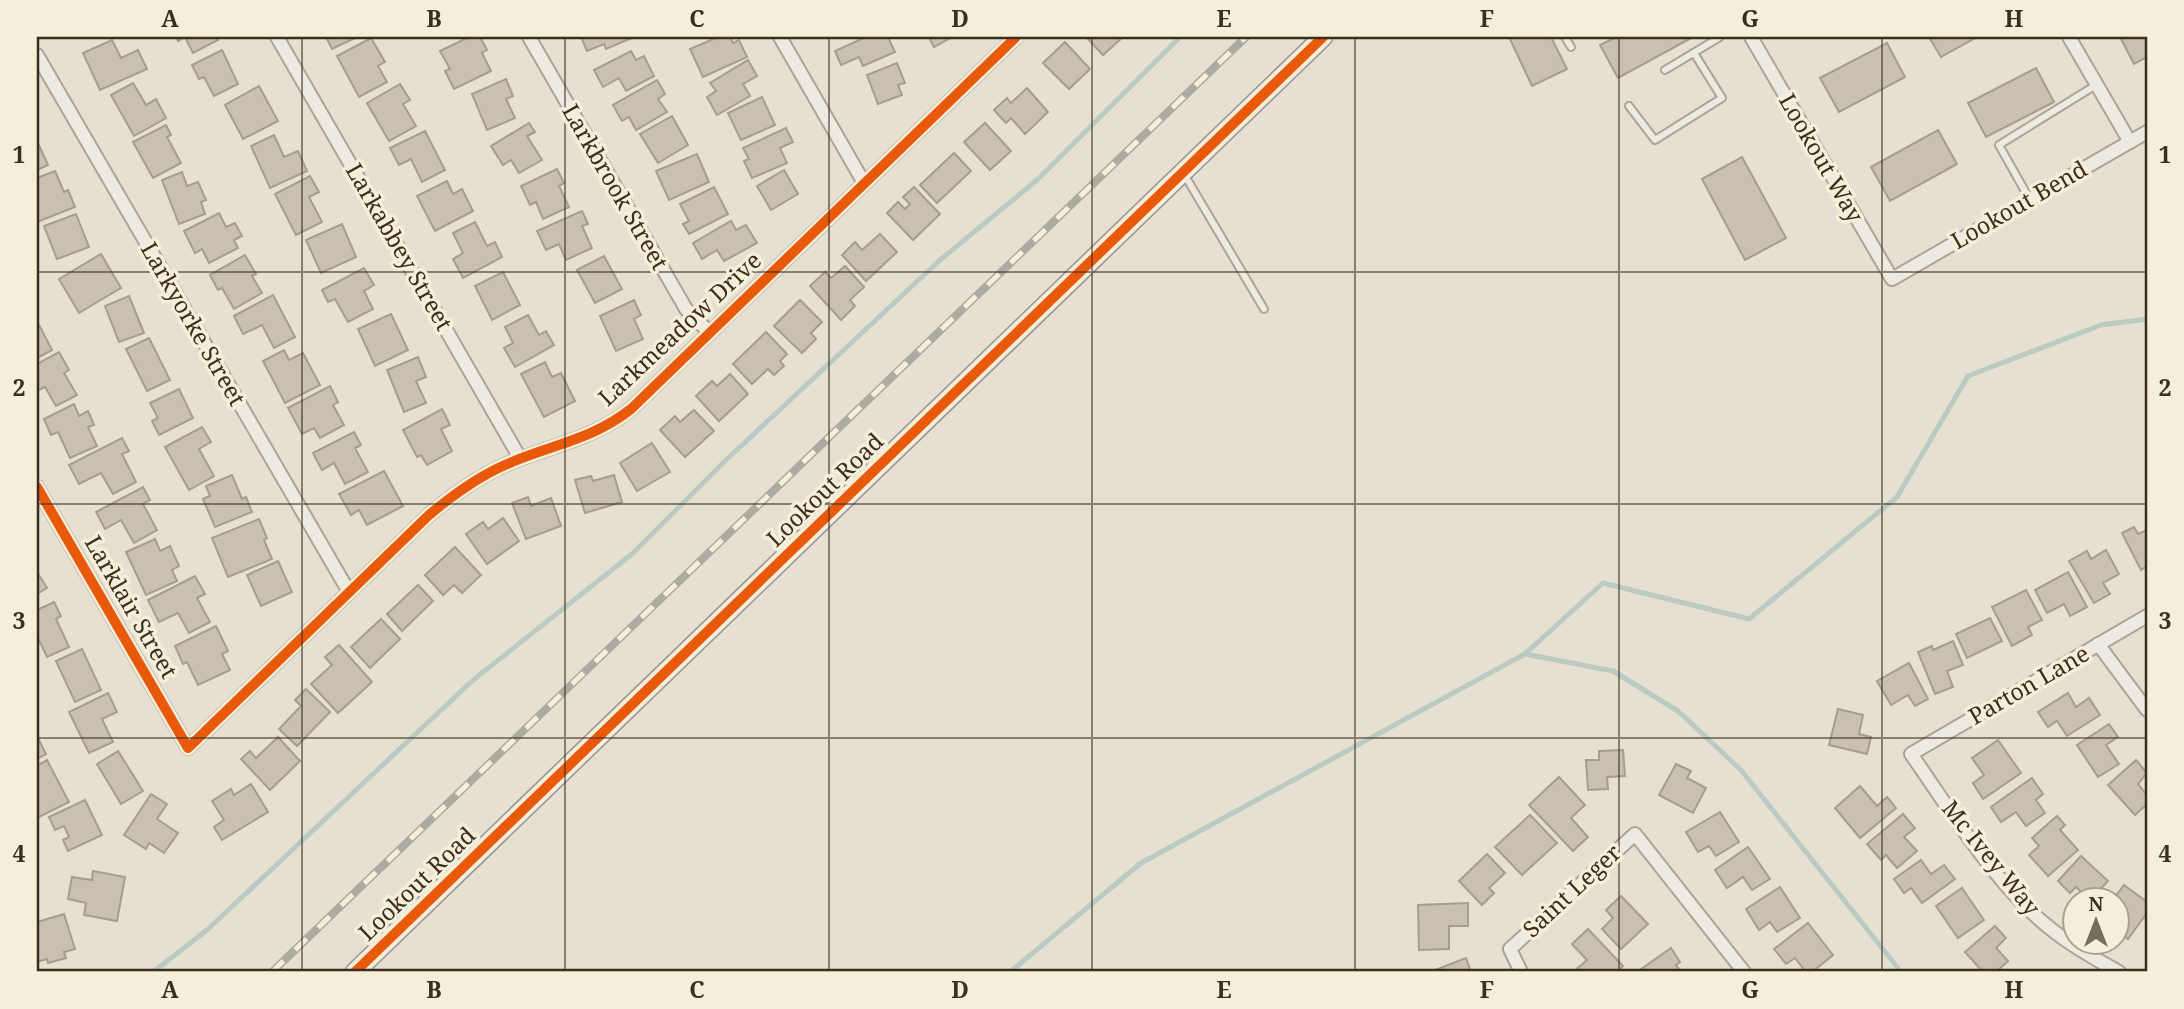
<svg xmlns="http://www.w3.org/2000/svg" width="2184" height="1009" font-family="'Noto Serif',serif">
<style>
.lines{fill:none;stroke-linecap:round;stroke-linejoin:round}
.stream{stroke:#bbcac2;stroke-width:5}
.building{fill:#c9bfb2;stroke:#a69c90;stroke-width:2}
.lane-casing{stroke:#aba599;stroke-width:10}
.street-casing{stroke:#aba599;stroke-width:16}
.secondary-casing{stroke:#9a958a;stroke-width:21}
.lane{stroke:#eeeae2;stroke-width:6}
.street{stroke:#eeeae2;stroke-width:12}
.secondary{stroke:#eeeae2;stroke-width:18}
.rail-casing{stroke:#adaaa2;stroke-width:8}
.rail{stroke:#f5eed8;stroke-width:5;stroke-dasharray:16;stroke-linecap:butt}
.cycleway-casing{stroke:#f5eed8;stroke-width:15}
.cycleway{stroke:#e8590c;stroke-width:10}
.grid{fill:none;stroke:#3a2e21;stroke-width:2;stroke-opacity:0.55}
.labels{text-anchor:middle;stroke-width:7;stroke-linejoin:round;paint-order:stroke}
.street-label{font-size:23px;fill:#3a2e21;stroke:#f5eed8}
.neatline{fill:none;stroke:#3a2e21;stroke-width:2.5}
.grid-label{font-size:23px;text-anchor:middle;font-weight:bold;fill:#3a2e21}
</style>
<rect width="100%" height="100%" fill="#e5e0d1"/>
<g class="lines">
<g class="stream">
<path d="M 1525,654 L 1613,671 L 1678,711 L 1741,770 L 1901,972"/>
<path d="M 153,972 L 207,930 L 472,681 L 632,554 L 725,461 L 940,260 L 1037,180 L 1180,37"/>
<path d="M 1010,972 L 1141,863 L 1525,654 L 1603,583 L 1749,619 L 1897,497 L 1968,376 L 2101,325 L 2147,319"/>
</g>
</g>
<g class="building">
<path d="M 176,37 L 217,37 L 218,40 L 193,53 L 185,37 L 178,41 Z"/>
<path d="M 326,37 L 357,37 L 332,49 Z"/>
<path d="M 469,37 L 480,37 L 487,50 L 482,53 L 491,71 L 454,89 L 445,71 L 450,69 L 440,51 Z"/>
<path d="M 581,37 L 634,37 L 606,49 L 604,44 L 587,51 Z"/>
<path d="M 718,37 L 730,37 L 733,43 L 739,40 L 747,57 L 703,77 L 690,49 Z"/>
<path d="M 866,37 L 888,37 L 895,52 L 863,66 L 859,57 L 841,65 L 835,51 Z"/>
<path d="M 929,37 L 952,37 L 934,47 Z"/>
<path d="M 1086,37 L 1123,37 L 1103,55 Z"/>
<path d="M 1509,37 L 1551,37 L 1567,69 L 1532,86 Z"/>
<path d="M 1616,37 L 1693,37 L 1618,78 L 1600,45 Z"/>
<path d="M 1929,37 L 1977,37 L 1941,57 Z"/>
<path d="M 2120,37 L 2147,37 L 2147,57 L 2134,64 Z"/>
<path d="M 371,38 L 385,62 L 378,66 L 387,82 L 359,97 L 337,56 Z"/>
<path d="M 112,40 L 121,58 L 138,50 L 147,69 L 100,90 L 83,53 Z"/>
<path d="M 1065,42 L 1090,69 L 1069,89 L 1043,63 Z"/>
<path d="M 1887,43 L 1905,77 L 1839,112 L 1820,78 Z"/>
<path d="M 222,50 L 238,84 L 214,96 L 204,77 L 199,79 L 192,65 Z"/>
<path d="M 631,51 L 636,60 L 644,56 L 654,76 L 626,91 L 619,78 L 603,87 L 594,70 Z"/>
<path d="M 748,60 L 757,76 L 743,84 L 750,96 L 717,115 L 707,97 L 716,91 L 710,83 Z"/>
<path d="M 897,63 L 905,83 L 898,85 L 902,95 L 878,104 L 867,75 Z"/>
<path d="M 2036,68 L 2054,102 L 1986,137 L 1968,103 Z"/>
<path d="M 506,79 L 513,96 L 506,99 L 515,118 L 487,130 L 472,94 Z"/>
<path d="M 657,80 L 665,94 L 658,99 L 667,112 L 636,130 L 629,117 L 622,121 L 613,105 Z"/>
<path d="M 133,83 L 146,105 L 156,99 L 166,118 L 134,136 L 111,95 Z"/>
<path d="M 400,84 L 410,100 L 403,104 L 416,126 L 389,141 L 367,103 Z"/>
<path d="M 259,86 L 278,121 L 243,139 L 225,105 Z"/>
<path d="M 1027,88 L 1048,112 L 1025,134 L 1011,118 L 1006,123 L 994,110 L 1007,98 L 1011,103 Z"/>
<path d="M 762,97 L 775,125 L 741,140 L 728,113 Z"/>
<path d="M 672,116 L 688,145 L 658,163 L 640,134 Z"/>
<path d="M 529,123 L 535,132 L 527,136 L 542,160 L 519,173 L 511,160 L 503,165 L 491,146 Z"/>
<path d="M 985,123 L 1011,151 L 990,170 L 964,142 Z"/>
<path d="M 166,125 L 171,135 L 167,137 L 181,163 L 153,178 L 133,142 Z"/>
<path d="M 786,128 L 793,142 L 780,148 L 787,163 L 752,178 L 744,161 L 749,159 L 743,148 Z"/>
<path d="M 1938,130 L 1957,164 L 1890,201 L 1871,167 Z"/>
<path d="M 425,131 L 445,170 L 422,182 L 411,159 L 399,165 L 390,148 Z"/>
<path d="M 274,135 L 284,157 L 298,151 L 307,171 L 270,188 L 251,146 Z"/>
<path d="M 37,141 L 48,165 L 37,170 Z"/>
<path d="M 954,153 L 971,171 L 937,203 L 920,185 Z"/>
<path d="M 697,154 L 709,182 L 669,200 L 656,171 Z"/>
<path d="M 1742,157 L 1786,238 L 1745,260 L 1702,179 Z"/>
<path d="M 557,169 L 564,183 L 559,186 L 569,207 L 543,219 L 536,202 L 530,205 L 521,186 Z"/>
<path d="M 784,170 L 798,194 L 771,210 L 757,186 Z"/>
<path d="M 55,171 L 64,192 L 68,190 L 75,207 L 37,222 L 37,178 Z"/>
<path d="M 182,172 L 187,186 L 198,182 L 206,200 L 201,202 L 205,214 L 179,224 L 162,180 Z"/>
<path d="M 310,176 L 319,192 L 309,197 L 322,222 L 296,235 L 275,194 Z"/>
<path d="M 447,181 L 453,194 L 462,189 L 473,211 L 435,231 L 417,196 Z"/>
<path d="M 714,187 L 728,214 L 689,234 L 683,224 L 689,221 L 680,204 Z"/>
<path d="M 914,187 L 940,214 L 913,240 L 887,213 L 898,202 L 905,209 L 910,204 L 903,197 Z"/>
<path d="M 582,211 L 588,224 L 582,226 L 592,248 L 566,260 L 559,244 L 546,250 L 537,231 Z"/>
<path d="M 219,213 L 226,227 L 235,223 L 242,236 L 234,240 L 238,248 L 209,263 L 202,249 L 195,253 L 184,231 Z"/>
<path d="M 76,214 L 89,247 L 57,259 L 44,226 Z"/>
<path d="M 731,221 L 736,230 L 746,225 L 757,243 L 724,261 L 717,250 L 702,259 L 693,243 Z"/>
<path d="M 475,222 L 487,246 L 495,242 L 502,257 L 463,278 L 453,259 L 463,253 L 453,233 Z"/>
<path d="M 342,224 L 356,257 L 321,273 L 306,240 Z"/>
<path d="M 880,234 L 897,252 L 866,281 L 842,255 L 855,242 L 862,250 Z"/>
<path d="M 101,254 L 121,288 L 79,313 L 59,279 Z"/>
<path d="M 245,255 L 256,274 L 252,276 L 262,293 L 234,309 L 222,288 L 218,290 L 210,275 Z"/>
<path d="M 604,256 L 622,289 L 595,303 L 577,270 Z"/>
<path d="M 845,266 L 864,287 L 850,300 L 855,306 L 841,320 L 810,286 L 825,272 L 831,278 Z"/>
<path d="M 364,268 L 374,285 L 364,291 L 373,309 L 348,322 L 335,299 L 328,302 L 322,290 Z"/>
<path d="M 503,272 L 520,305 L 492,320 L 475,286 Z"/>
<path d="M 273,295 L 295,337 L 274,348 L 262,325 L 243,334 L 234,316 Z"/>
<path d="M 129,296 L 144,333 L 119,342 L 105,306 Z"/>
<path d="M 634,300 L 641,315 L 634,319 L 643,339 L 616,351 L 600,316 Z"/>
<path d="M 800,300 L 822,322 L 811,333 L 816,339 L 802,353 L 774,326 Z"/>
<path d="M 391,314 L 408,350 L 375,366 L 358,329 Z"/>
<path d="M 528,315 L 539,335 L 546,331 L 554,345 L 515,367 L 504,348 L 513,343 L 505,327 Z"/>
<path d="M 37,321 L 52,350 L 37,358 Z"/>
<path d="M 766,332 L 787,354 L 780,361 L 784,366 L 774,375 L 768,369 L 752,384 L 733,364 Z"/>
<path d="M 149,338 L 170,380 L 147,391 L 126,349 Z"/>
<path d="M 284,350 L 289,360 L 303,353 L 320,385 L 285,403 L 263,361 Z"/>
<path d="M 59,352 L 69,370 L 64,373 L 77,395 L 56,406 L 45,387 L 37,391 L 37,364 Z"/>
<path d="M 418,357 L 426,377 L 416,381 L 426,403 L 404,412 L 387,370 Z"/>
<path d="M 545,362 L 552,377 L 561,373 L 575,401 L 544,417 L 521,374 Z"/>
<path d="M 730,374 L 748,394 L 719,421 L 696,396 L 712,381 L 717,386 Z"/>
<path d="M 330,386 L 338,402 L 333,405 L 344,425 L 320,438 L 314,428 L 302,434 L 288,408 Z"/>
<path d="M 179,389 L 193,418 L 159,435 L 152,421 L 158,418 L 150,403 Z"/>
<path d="M 74,404 L 79,416 L 88,411 L 94,425 L 88,427 L 97,446 L 70,458 L 58,432 L 51,435 L 44,419 Z"/>
<path d="M 442,409 L 450,425 L 441,429 L 452,451 L 427,465 L 421,455 L 417,457 L 403,430 Z"/>
<path d="M 694,410 L 714,431 L 685,457 L 660,430 L 675,416 L 680,422 Z"/>
<path d="M 202,427 L 211,442 L 199,449 L 214,476 L 189,490 L 165,447 Z"/>
<path d="M 354,432 L 361,445 L 355,448 L 368,472 L 345,484 L 334,463 L 322,470 L 313,453 Z"/>
<path d="M 122,438 L 129,451 L 122,454 L 136,482 L 113,494 L 101,473 L 79,484 L 69,465 Z"/>
<path d="M 652,443 L 670,472 L 637,491 L 620,463 Z"/>
<path d="M 384,471 L 403,506 L 367,525 L 359,510 L 351,515 L 339,494 Z"/>
<path d="M 232,475 L 242,499 L 246,497 L 252,512 L 215,527 L 203,499 L 210,496 L 206,486 Z"/>
<path d="M 614,475 L 622,502 L 585,513 L 575,480 L 591,476 L 593,481 Z"/>
<path d="M 143,487 L 150,500 L 143,504 L 157,530 L 134,543 L 121,520 L 105,529 L 96,512 Z"/>
<path d="M 528,497 L 531,506 L 551,498 L 561,526 L 526,539 L 512,503 Z"/>
<path d="M 503,518 L 519,541 L 487,564 L 466,534 L 483,522 L 488,529 Z"/>
<path d="M 259,519 L 267,538 L 264,540 L 272,559 L 228,577 L 212,538 Z"/>
<path d="M 2134,527 L 2138,534 L 2147,530 L 2147,566 L 2141,570 L 2122,533 Z"/>
<path d="M 155,539 L 160,551 L 170,546 L 179,566 L 172,570 L 177,581 L 146,595 L 126,552 Z"/>
<path d="M 455,547 L 481,575 L 462,593 L 454,585 L 443,595 L 425,575 Z"/>
<path d="M 2106,550 L 2119,574 L 2103,583 L 2110,594 L 2094,603 L 2069,561 L 2087,551 L 2091,559 Z"/>
<path d="M 278,561 L 292,592 L 261,606 L 247,575 Z"/>
<path d="M 37,572 L 47,588 L 37,594 Z"/>
<path d="M 2068,572 L 2087,607 L 2070,616 L 2064,604 L 2047,613 L 2035,590 Z"/>
<path d="M 195,576 L 205,594 L 197,598 L 210,622 L 189,633 L 178,613 L 159,622 L 148,600 Z"/>
<path d="M 418,585 L 433,601 L 402,631 L 387,614 Z"/>
<path d="M 2026,590 L 2042,620 L 2028,627 L 2032,635 L 2012,646 L 1992,607 Z"/>
<path d="M 54,602 L 61,616 L 56,619 L 69,647 L 47,657 L 37,636 L 37,610 Z"/>
<path d="M 1990,618 L 2002,641 L 1967,658 L 1956,634 Z"/>
<path d="M 381,619 L 400,639 L 370,668 L 351,647 Z"/>
<path d="M 216,626 L 228,651 L 222,654 L 230,670 L 198,685 L 187,662 L 183,664 L 175,646 Z"/>
<path d="M 1953,641 L 1963,665 L 1947,671 L 1953,687 L 1935,694 L 1918,652 L 1932,646 L 1933,650 Z"/>
<path d="M 339,645 L 372,682 L 338,713 L 311,684 L 332,665 L 325,657 Z"/>
<path d="M 82,649 L 101,690 L 75,702 L 56,661 Z"/>
<path d="M 1909,663 L 1928,699 L 1915,706 L 1908,695 L 1891,705 L 1877,681 Z"/>
<path d="M 306,689 L 330,712 L 297,746 L 279,729 L 301,706 L 295,700 Z"/>
<path d="M 108,693 L 117,712 L 102,719 L 113,742 L 89,753 L 69,712 Z"/>
<path d="M 2068,693 L 2076,707 L 2089,698 L 2100,715 L 2067,736 L 2057,721 L 2048,727 L 2038,712 Z"/>
<path d="M 1838,709 L 1863,715 L 1859,734 L 1871,737 L 1867,754 L 1829,745 Z"/>
<path d="M 2109,724 L 2118,737 L 2106,745 L 2119,764 L 2098,777 L 2077,745 Z"/>
<path d="M 37,736 L 46,754 L 37,759 Z"/>
<path d="M 278,737 L 300,761 L 270,790 L 241,759 L 250,751 L 256,758 Z"/>
<path d="M 1998,740 L 2021,773 L 1983,799 L 1973,783 L 1984,775 L 1972,758 Z"/>
<path d="M 1623,750 L 1625,776 L 1607,777 L 1608,789 L 1588,790 L 1586,760 L 1599,760 L 1599,751 Z"/>
<path d="M 118,751 L 143,791 L 121,804 L 97,764 Z"/>
<path d="M 47,760 L 69,802 L 37,818 L 37,766 Z"/>
<path d="M 2136,760 L 2147,773 L 2138,784 L 2147,795 L 2147,804 L 2135,815 L 2108,785 Z"/>
<path d="M 1676,764 L 1691,771 L 1687,778 L 1706,788 L 1693,813 L 1659,795 Z"/>
<path d="M 1559,777 L 1585,805 L 1571,818 L 1588,837 L 1573,851 L 1529,805 Z"/>
<path d="M 2032,778 L 2043,794 L 2036,800 L 2045,813 L 2026,826 L 2016,812 L 2001,822 L 1991,807 Z"/>
<path d="M 251,784 L 268,812 L 222,840 L 214,827 L 224,820 L 212,801 L 231,789 L 234,795 Z"/>
<path d="M 1860,786 L 1877,806 L 1887,797 L 1896,808 L 1860,838 L 1835,808 Z"/>
<path d="M 151,794 L 167,804 L 157,819 L 178,833 L 164,853 L 149,843 L 146,849 L 124,835 Z"/>
<path d="M 85,800 L 102,835 L 68,851 L 63,840 L 69,837 L 64,826 L 55,830 L 49,817 Z"/>
<path d="M 1720,812 L 1739,842 L 1716,856 L 1709,846 L 1698,852 L 1686,832 Z"/>
<path d="M 1903,814 L 1915,828 L 1904,837 L 1917,851 L 1897,868 L 1886,855 L 1881,860 L 1867,844 Z"/>
<path d="M 1530,815 L 1557,843 L 1522,875 L 1495,847 Z"/>
<path d="M 2057,816 L 2065,825 L 2060,830 L 2078,850 L 2048,876 L 2029,855 L 2039,846 L 2032,838 Z"/>
<path d="M 1748,847 L 1770,879 L 1752,890 L 1743,877 L 1727,888 L 1715,870 Z"/>
<path d="M 1487,854 L 1505,873 L 1489,888 L 1494,893 L 1482,905 L 1459,881 Z"/>
<path d="M 2081,856 L 2108,881 L 2090,900 L 2076,887 L 2070,893 L 2058,881 Z"/>
<path d="M 1921,860 L 1931,874 L 1944,865 L 1955,879 L 1922,903 L 1911,888 L 1904,893 L 1894,879 Z"/>
<path d="M 93,871 L 125,877 L 117,921 L 84,915 L 86,903 L 68,899 L 72,877 L 92,880 Z"/>
<path d="M 2124,885 L 2147,902 L 2147,913 L 2128,939 L 2118,931 L 2118,927 L 2125,917 L 2118,912 L 2118,900 L 2113,900 Z"/>
<path d="M 1780,887 L 1800,918 L 1777,932 L 1770,922 L 1759,930 L 1746,909 Z"/>
<path d="M 1962,888 L 1984,920 L 1958,938 L 1936,906 Z"/>
<path d="M 1621,896 L 1648,924 L 1621,949 L 1602,929 L 1613,918 L 1606,910 Z"/>
<path d="M 1468,903 L 1468,926 L 1449,926 L 1449,949 L 1419,950 L 1418,905 Z"/>
<path d="M 64,914 L 75,949 L 64,952 L 66,958 L 48,963 L 47,959 L 37,962 L 37,922 Z"/>
<path d="M 1808,923 L 1833,955 L 1812,972 L 1806,972 L 1795,958 L 1786,964 L 1774,949 Z"/>
<path d="M 1995,926 L 2006,938 L 1996,948 L 2008,961 L 1996,972 L 1983,972 L 1965,952 Z"/>
<path d="M 1588,929 L 1623,966 L 1617,972 L 1573,972 L 1587,960 L 1572,944 Z"/>
<path d="M 1671,948 L 1680,962 L 1676,965 L 1681,972 L 1637,972 Z"/>
<path d="M 1466,958 L 1471,972 L 1430,972 Z"/>
</g>
<g class="lines">
<g class="lane-casing">
<g id="lane">
<path d="M 1565,37 L 1571,47"/>
<path d="M 1665,70 L 1720,37"/>
<path d="M 1629,106 L 1655,140 L 1722,98 L 1694,53"/>
<path d="M 1184,174 L 1264,309"/>
<path d="M 2030,200 L 1999,145 L 2096,85"/>
</g>
</g>
<g class="street-casing">
<g id="street">
<path d="M 277,37 L 520,458"/>
<path d="M 529,37 L 686,309 L 709,332"/>
<path d="M 780,37 L 864,183"/>
<path d="M 1751,37 L 1892,279 L 2147,132"/>
<path d="M 2069,37 L 2130,142"/>
<path d="M 37,55 L 349,592"/>
<path d="M 37,487 L 188,748 L 429,515 C 454,494 481,474 512,462 C 555,444 593,439 631,409 L 1016,37"/>
<path d="M 2098,644 L 2147,710"/>
<path d="M 1521,972 L 1510,949 L 1635,834 L 1744,972"/>
<path d="M 2119,972 C 2095,959 2072,946 2051,929 C 1996,886 1951,811 1911,754 L 2147,616"/>
</g>
</g>
<g class="secondary-casing">
<path id="secondary" d="M 355,972 L 1323,37"/>
</g>
<use href="#lane" class="lane"/>
<use href="#street" class="street"/>
<use href="#secondary" class="secondary"/>
<g class="rail-casing">
<path id="rail" d="M 272,972 L 1246,37"/>
</g>
<use href="#rail" class="rail"/>
<g class="cycleway-casing">
<g id="cycleway">
<path d="M 37,487 L 188,748 L 429,515 C 454,494 481,474 512,462 C 555,444 593,439 631,409 L 1016,37"/>
<path d="M 355,972 L 1323,37"/>
</g>
</g>
<use href="#cycleway" class="cycleway"/>
</g>
<path class="grid" d="M 302,37 L 302,972M 565,37 L 565,972M 829,37 L 829,972M 1092,37 L 1092,972M 1355,37 L 1355,972M 1619,37 L 1619,972M 1882,37 L 1882,972M 37,272 L 2147,272M 37,504 L 2147,504M 37,738 L 2147,738"/>
<g class="labels">
<g class="street-label">
<text transform="translate(1821 158) rotate(60)" y="8">Lookout Way</text>
<text transform="translate(615 187) rotate(60)" y="8">Larkbrook Street</text>
<text transform="translate(2019 205) rotate(-30)" y="8">Lookout Bend</text>
<text transform="translate(399 247) rotate(60)" y="8">Larkabbey Street</text>
<text transform="translate(193 324) rotate(60)" y="8">Larkyorke Street</text>
<text transform="translate(680 329) rotate(-43)" y="8">Larkmeadow Drive</text>
<text transform="translate(825 490) rotate(-44)" y="8">Lookout Road</text>
<text transform="translate(131 607) rotate(60)" y="8">Larklair Street</text>
<text transform="translate(2029 685) rotate(-30)" y="8">Parton Lane</text>
<text transform="translate(1991 858) rotate(51)" y="8">Mc Ivey Way</text>
<text transform="translate(417 884) rotate(-44)" y="8">Lookout Road</text>
<text transform="translate(1572 891) rotate(-43)" y="8">Saint Leger</text>
</g>
</g>
<rect width="2184" height="1009" fill="none" stroke="#f5eed8" stroke-width="77"/>
<g transform="translate(2096 921)"><circle r="33" fill="#f5eed8" stroke="#aaa18f" stroke-width="2"/>
<path d="M0-5L12 26L0 18L-12 26Z" fill="#766c5f"/>
<text y="-10" font-size="19" font-weight="bold" text-anchor="middle" fill="#3a2e21">N</text>
</g>
<rect x="38" y="38" width="2108" height="932" class="neatline"/>
<g class="grid-label">
<text x="170" y="27">A</text>
<text x="434" y="27">B</text>
<text x="697" y="27">C</text>
<text x="960" y="27">D</text>
<text x="1224" y="27">E</text>
<text x="1487" y="27">F</text>
<text x="1750" y="27">G</text>
<text x="2014" y="27">H</text>
<text x="19" y="163">1</text>
<text x="2165" y="163">1</text>
<text x="19" y="396">2</text>
<text x="2165" y="396">2</text>
<text x="19" y="629">3</text>
<text x="2165" y="629">3</text>
<text x="19" y="862">4</text>
<text x="2165" y="862">4</text>
<text x="170" y="998">A</text>
<text x="434" y="998">B</text>
<text x="697" y="998">C</text>
<text x="960" y="998">D</text>
<text x="1224" y="998">E</text>
<text x="1487" y="998">F</text>
<text x="1750" y="998">G</text>
<text x="2014" y="998">H</text>
</g>
</svg>
